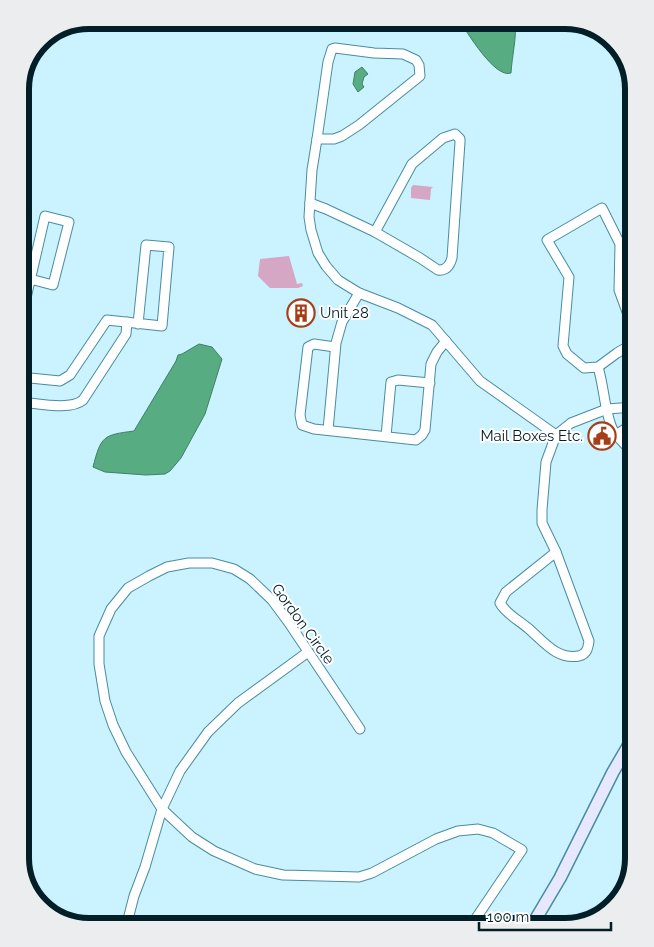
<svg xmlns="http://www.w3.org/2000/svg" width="654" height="947" font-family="Raleway,sans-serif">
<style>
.green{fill:#d6a6c5}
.water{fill:#58ac81;stroke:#3e8166}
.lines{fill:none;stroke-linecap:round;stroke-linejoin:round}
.street-casing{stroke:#498ca0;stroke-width:11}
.secondary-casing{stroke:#498ca0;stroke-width:14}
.street{stroke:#fff;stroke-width:9}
.secondary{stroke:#e6e8ff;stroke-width:11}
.labels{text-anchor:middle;stroke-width:4;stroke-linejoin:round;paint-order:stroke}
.poi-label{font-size:15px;fill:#021e26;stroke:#fff;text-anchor:start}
.street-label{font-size:15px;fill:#021e26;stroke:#fff}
.rim{fill:none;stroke:#021e26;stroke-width:6}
</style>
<rect width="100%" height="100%" fill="#caf2ff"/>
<g class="green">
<path d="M 413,185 L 433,187 L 431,189 L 430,200 L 411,198 L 411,188 Z"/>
<path d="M 289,256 L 297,284 L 302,283 L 303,286 L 298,288 L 270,288 L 258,276 L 260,259 Z"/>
</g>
<g class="water">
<path d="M 459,20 L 515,20 C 517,38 512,55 511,73 C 495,79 467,32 459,20 Z"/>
<path d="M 362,67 L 368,74 L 364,77 L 362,84 L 364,87 L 358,92 L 353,84 L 355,72 Z"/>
<path d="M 199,344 L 212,347 L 222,359 L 205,414 L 181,458 L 170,471 L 165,474 L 146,475 L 105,472 L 93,467 C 101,436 103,435 134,431 L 176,361 L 178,355 L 182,354 Z"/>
</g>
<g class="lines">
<g class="street-casing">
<g id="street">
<path d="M 335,48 L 374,53 L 403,54 L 416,60 L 419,65 L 420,76 L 359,125 L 342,136 L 334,139 L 317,139 L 328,62 L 332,49 Z"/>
<path d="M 455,134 L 460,139 L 460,142 L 452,258 C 450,265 446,271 438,270 L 420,258 L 375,232 L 412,164 L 443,138 Z"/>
<path d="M 317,139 L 312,170 L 309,217 L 311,230 L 318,253 L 326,266 L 338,280 L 359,293 L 398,308 L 432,325 L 480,381 L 556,435"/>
<path d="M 310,203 L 326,209 L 375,232"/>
<path d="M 20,324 L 45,216 L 69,222 L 53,285 L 30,279"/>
<path d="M 634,343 L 617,353 L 598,367 L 584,368 L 567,354 L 563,346 L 569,277 L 547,240 L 602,208 L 620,244 L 619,290 L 634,331"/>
<path d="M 335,347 L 314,344 L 308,347 L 300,415 L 302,425 L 314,429 L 416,440 L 422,435 L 425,430 L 431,364 L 437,352 L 446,341"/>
<path d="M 598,367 C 604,386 605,415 613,430 C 617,437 624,443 629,449"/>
<path d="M 20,377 L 60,381 L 70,375 L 107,320 L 162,326 L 169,247 L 146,245 L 138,324"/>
<path d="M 20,402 C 37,403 70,411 83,400 L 126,334 L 127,322"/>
<path d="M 328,430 L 336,343 L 342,322 L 359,293"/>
<path d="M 617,434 C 631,426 631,425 628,409"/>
<path d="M 386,436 L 391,382 L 398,380 L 430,383"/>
<path d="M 634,456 L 629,449 L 634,445"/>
<path d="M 556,552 L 589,641 C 588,648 587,654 579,656 C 557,660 544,642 529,629 C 520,621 506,614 500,603 L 506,592 Z"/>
<path d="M 556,552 L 542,523 L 542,510 L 546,462 L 556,435 L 571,423 L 607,409 L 634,407"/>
<path d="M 360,729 L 289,623 L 272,600 L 250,579 L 234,569 L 212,563 L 189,563 L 167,567 L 149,576 L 128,588 L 111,609 L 99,636 L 99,664 L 105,701 L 113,725 L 126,752 L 162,809 L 192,837 L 214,851 L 255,869 L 283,875 L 359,877 L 372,873 L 436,839 L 458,831 L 478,829 L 493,833 L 522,850 L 470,927"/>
<path d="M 53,916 L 97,927"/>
<path d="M 126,927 L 134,896 L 145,867 L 162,809 L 180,771 L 208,732 L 238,703 L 308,652"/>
</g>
</g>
<g class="secondary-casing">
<path id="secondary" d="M 531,927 L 560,878 L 613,772 L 634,736"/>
</g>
<use href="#street" class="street"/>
<use href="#secondary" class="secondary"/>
</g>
<defs>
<g id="building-ring" transform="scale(1.4375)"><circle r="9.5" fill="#fff" stroke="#a53f17" stroke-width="1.5"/><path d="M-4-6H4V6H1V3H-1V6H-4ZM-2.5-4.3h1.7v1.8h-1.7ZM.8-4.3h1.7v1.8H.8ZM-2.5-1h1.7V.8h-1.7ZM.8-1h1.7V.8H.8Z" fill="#a53f17"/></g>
<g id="civic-ring" transform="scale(1.4375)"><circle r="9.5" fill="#fff" stroke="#a53f17" stroke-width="1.5"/><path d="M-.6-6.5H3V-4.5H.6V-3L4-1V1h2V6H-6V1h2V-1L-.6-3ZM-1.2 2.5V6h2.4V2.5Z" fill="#a53f17"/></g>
</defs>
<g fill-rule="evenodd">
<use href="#building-ring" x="301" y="313"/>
<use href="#civic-ring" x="602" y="436"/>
</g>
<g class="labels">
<g class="poi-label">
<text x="320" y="318">Unit 28</text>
<text x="583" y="441" text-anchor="end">Mail Boxes Etc.</text>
</g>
<g class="street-label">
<text transform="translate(303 624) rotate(54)" y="5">Gordon Circle</text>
</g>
</g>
<path d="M0 0H654V947H0ZM89 29H565A60 60 0 0 1 625 89V858A60 60 0 0 1 565 918H89A60 60 0 0 1 29 858V89A60 60 0 0 1 89 29Z" fill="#ebedee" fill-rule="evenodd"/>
<path class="rim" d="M89 29H565A60 60 0 0 1 625 89V858A60 60 0 0 1 565 918H89A60 60 0 0 1 29 858V89A60 60 0 0 1 89 29Z"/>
<path d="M479 922v8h132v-8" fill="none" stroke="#021e26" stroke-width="2.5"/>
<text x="487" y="922" font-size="15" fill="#021e26" stroke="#ffffff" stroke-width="4" paint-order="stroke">100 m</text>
</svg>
